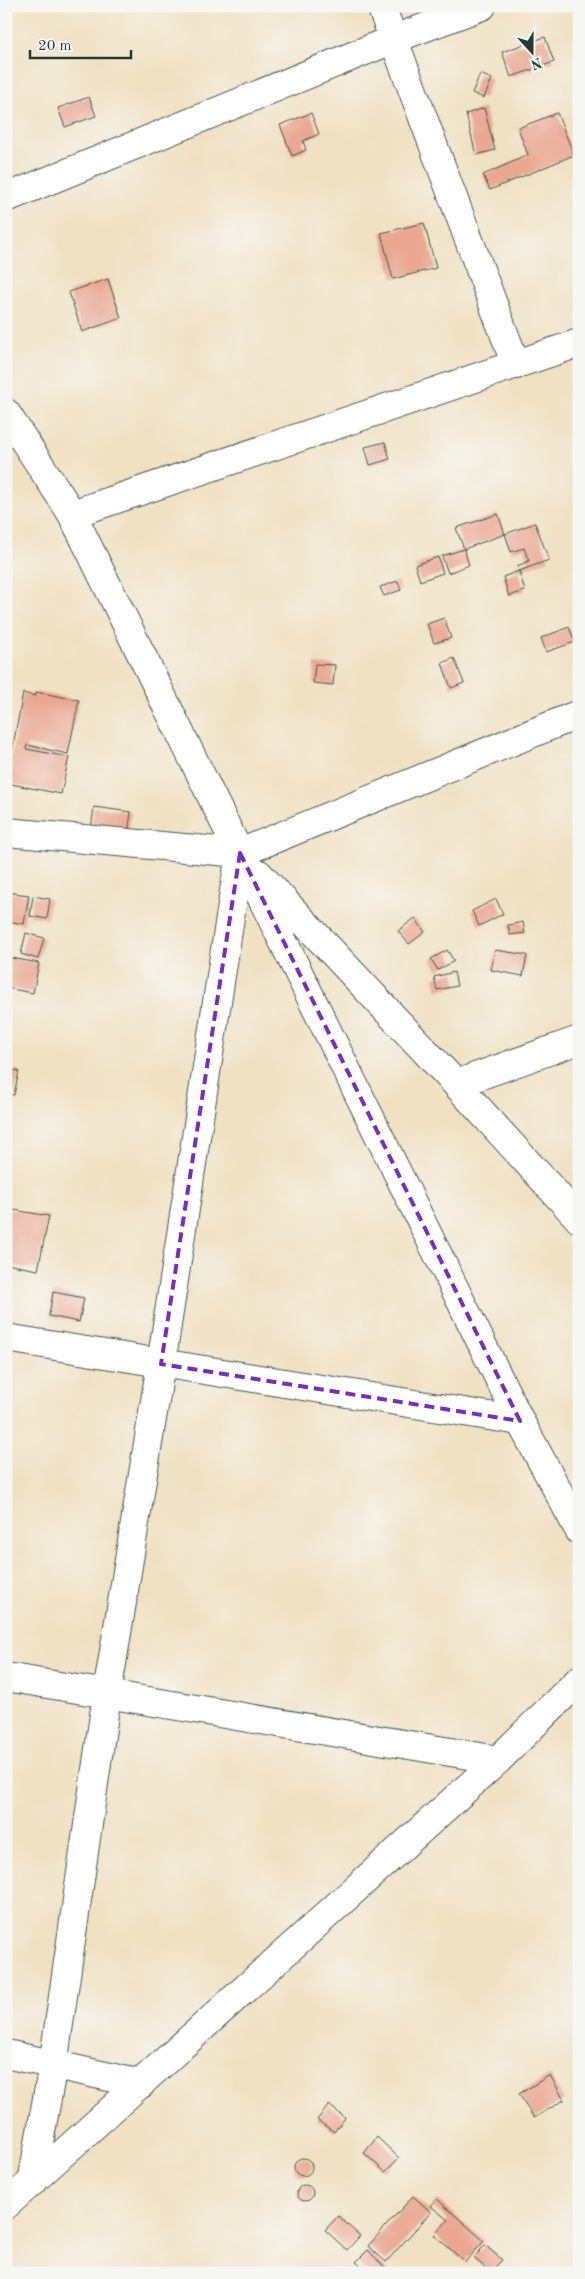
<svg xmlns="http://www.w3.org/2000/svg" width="585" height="2279" font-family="'Old Standard TT',serif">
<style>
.building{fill:#eaa893}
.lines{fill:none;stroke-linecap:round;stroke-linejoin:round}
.street-casing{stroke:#3e5649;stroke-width:30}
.street{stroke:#fff;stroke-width:28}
.marked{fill:none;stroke:#7b2cbf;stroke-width:4;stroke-dasharray:10 6;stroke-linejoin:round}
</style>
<rect width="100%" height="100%" fill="#f6f6f2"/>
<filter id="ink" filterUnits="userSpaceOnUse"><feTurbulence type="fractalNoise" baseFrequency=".02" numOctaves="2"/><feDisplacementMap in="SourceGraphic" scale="10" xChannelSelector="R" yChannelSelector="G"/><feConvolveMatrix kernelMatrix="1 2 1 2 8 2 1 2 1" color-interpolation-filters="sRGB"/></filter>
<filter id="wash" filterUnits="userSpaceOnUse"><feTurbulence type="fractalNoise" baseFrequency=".0096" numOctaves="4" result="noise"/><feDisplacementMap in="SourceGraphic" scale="20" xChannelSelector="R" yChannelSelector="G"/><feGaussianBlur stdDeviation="1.12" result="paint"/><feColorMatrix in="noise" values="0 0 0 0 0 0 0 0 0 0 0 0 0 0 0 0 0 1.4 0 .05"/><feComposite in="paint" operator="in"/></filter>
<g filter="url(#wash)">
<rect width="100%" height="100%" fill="#f0e1c3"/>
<g id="blocks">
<g class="building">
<path d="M 545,37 L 554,62 L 511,77 L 502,52 Z"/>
<path d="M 480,74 L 492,79 L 484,98 L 472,93 Z"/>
<path d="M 89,97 L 96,116 L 65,127 L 58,108 Z"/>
<path d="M 484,108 L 495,150 L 476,155 L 466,114 Z"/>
<path d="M 311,113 L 319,134 L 303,141 L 306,150 L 292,156 L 280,125 Z"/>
<path d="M 557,113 L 574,155 L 490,190 L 483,175 L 528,155 L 518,128 Z"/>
<path d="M 424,223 L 436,268 L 393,279 L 381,233 Z"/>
<path d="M 108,279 L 121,318 L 82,332 L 69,292 Z"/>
<path d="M 385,442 L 390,459 L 370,465 L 365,447 Z"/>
<path d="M 498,514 L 505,534 L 464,549 L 456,528 Z"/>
<path d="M 535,523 L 549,560 L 519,571 L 517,566 L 529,561 L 524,548 L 511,552 L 505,534 Z"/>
<path d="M 464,549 L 469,565 L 448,573 L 442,556 Z"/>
<path d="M 438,557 L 443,573 L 420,581 L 415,565 Z"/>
<path d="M 519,571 L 525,591 L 509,596 L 503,577 Z"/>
<path d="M 398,581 L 401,590 L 384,596 L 380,587 Z"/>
<path d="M 444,618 L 451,638 L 434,643 L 427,624 Z"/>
<path d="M 569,627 L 575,642 L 546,652 L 541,638 Z"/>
<path d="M 454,658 L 464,683 L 451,688 L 442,663 Z"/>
<path d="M 315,664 L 335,665 L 333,685 L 313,683 Z"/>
<path d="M 6,688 L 10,689 L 7,706 L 6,706 Z"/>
<path d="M 36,692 L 79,700 L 68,754 L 27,745 L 26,749 L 69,757 L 61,794 L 6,783 L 23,693 L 36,696 Z"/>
<path d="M 94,807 L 131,812 L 128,834 L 91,829 Z"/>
<path d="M 6,892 L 29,895 L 24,924 L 6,921 Z"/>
<path d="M 33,896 L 50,899 L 47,919 L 30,916 Z"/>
<path d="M 496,899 L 503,914 L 479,926 L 472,911 Z"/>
<path d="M 415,918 L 425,932 L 409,944 L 398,931 Z"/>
<path d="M 523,922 L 525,933 L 510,935 L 508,925 Z"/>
<path d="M 26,933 L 44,938 L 38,959 L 21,954 Z"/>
<path d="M 447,950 L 454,961 L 438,970 L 431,959 Z"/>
<path d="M 495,950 L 527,955 L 523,976 L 491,970 Z"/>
<path d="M 6,957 L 39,963 L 33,993 L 6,988 Z"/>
<path d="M 454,972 L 457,986 L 437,990 L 434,977 Z"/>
<path d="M 6,1069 L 19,1071 L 14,1095 L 6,1094 Z"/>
<path d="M 8,1209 L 49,1216 L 38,1270 L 6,1264 L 6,1219 Z"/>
<path d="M 53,1292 L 84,1298 L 79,1322 L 49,1316 Z"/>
<path d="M 550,2075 L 564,2100 L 534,2118 L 519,2094 Z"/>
<path d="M 329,2105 L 345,2118 L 334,2132 L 317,2120 Z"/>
<path d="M 377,2137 L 399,2158 L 385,2172 L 364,2153 Z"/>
<circle cx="303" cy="2167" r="9"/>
<circle cx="305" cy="2193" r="8"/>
<path d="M 413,2196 L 431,2212 L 386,2262 L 368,2246 Z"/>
<path d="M 437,2199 L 484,2241 L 465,2262 L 434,2235 L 448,2220 L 431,2206 Z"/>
<path d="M 338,2216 L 360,2236 L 347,2250 L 325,2230 Z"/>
<path d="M 485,2245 L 502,2260 L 490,2272 L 474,2258 Z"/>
<path d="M 368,2250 L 390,2273 L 368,2273 L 356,2262 Z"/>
</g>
</g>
</g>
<g filter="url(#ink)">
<use href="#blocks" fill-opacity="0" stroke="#3e5649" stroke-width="1"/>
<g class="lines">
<g class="street-casing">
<g id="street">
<path d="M 381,6 L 516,365"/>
<path d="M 6,198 L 394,39 L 482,6"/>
<path d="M 6,413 L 72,514 L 520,1421 L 579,1530"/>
<path d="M 72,514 L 579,343"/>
<path d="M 6,832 L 240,853 L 579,714"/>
<path d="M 259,874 L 456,1084 L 579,1219"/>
<path d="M 456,1084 L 579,1040"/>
<path d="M 6,1338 L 520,1421"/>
<path d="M 6,1677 L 498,1760"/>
<path d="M 6,2054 L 141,2084"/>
<path d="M 32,2182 L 53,2065 L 107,1694 L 161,1364 L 240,853"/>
<path d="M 6,2205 L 498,1760 L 579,1680"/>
</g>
</g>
<use href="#street" class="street"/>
</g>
</g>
<path class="marked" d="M 240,853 L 520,1421 L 161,1364 Z"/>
<rect width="585" height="2279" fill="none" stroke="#f6f6f2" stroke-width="25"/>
<g transform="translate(532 52) rotate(159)" stroke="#f6f6f2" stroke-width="4" paint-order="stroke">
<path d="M0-4L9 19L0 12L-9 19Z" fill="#1f3d34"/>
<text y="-8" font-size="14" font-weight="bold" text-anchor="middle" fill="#1f3d34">N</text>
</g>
<path d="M30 50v8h101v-8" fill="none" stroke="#1f3d34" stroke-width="2.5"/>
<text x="38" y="50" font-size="15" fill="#1f3d34" stroke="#f6f6f2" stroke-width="4" paint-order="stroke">20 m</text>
</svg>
